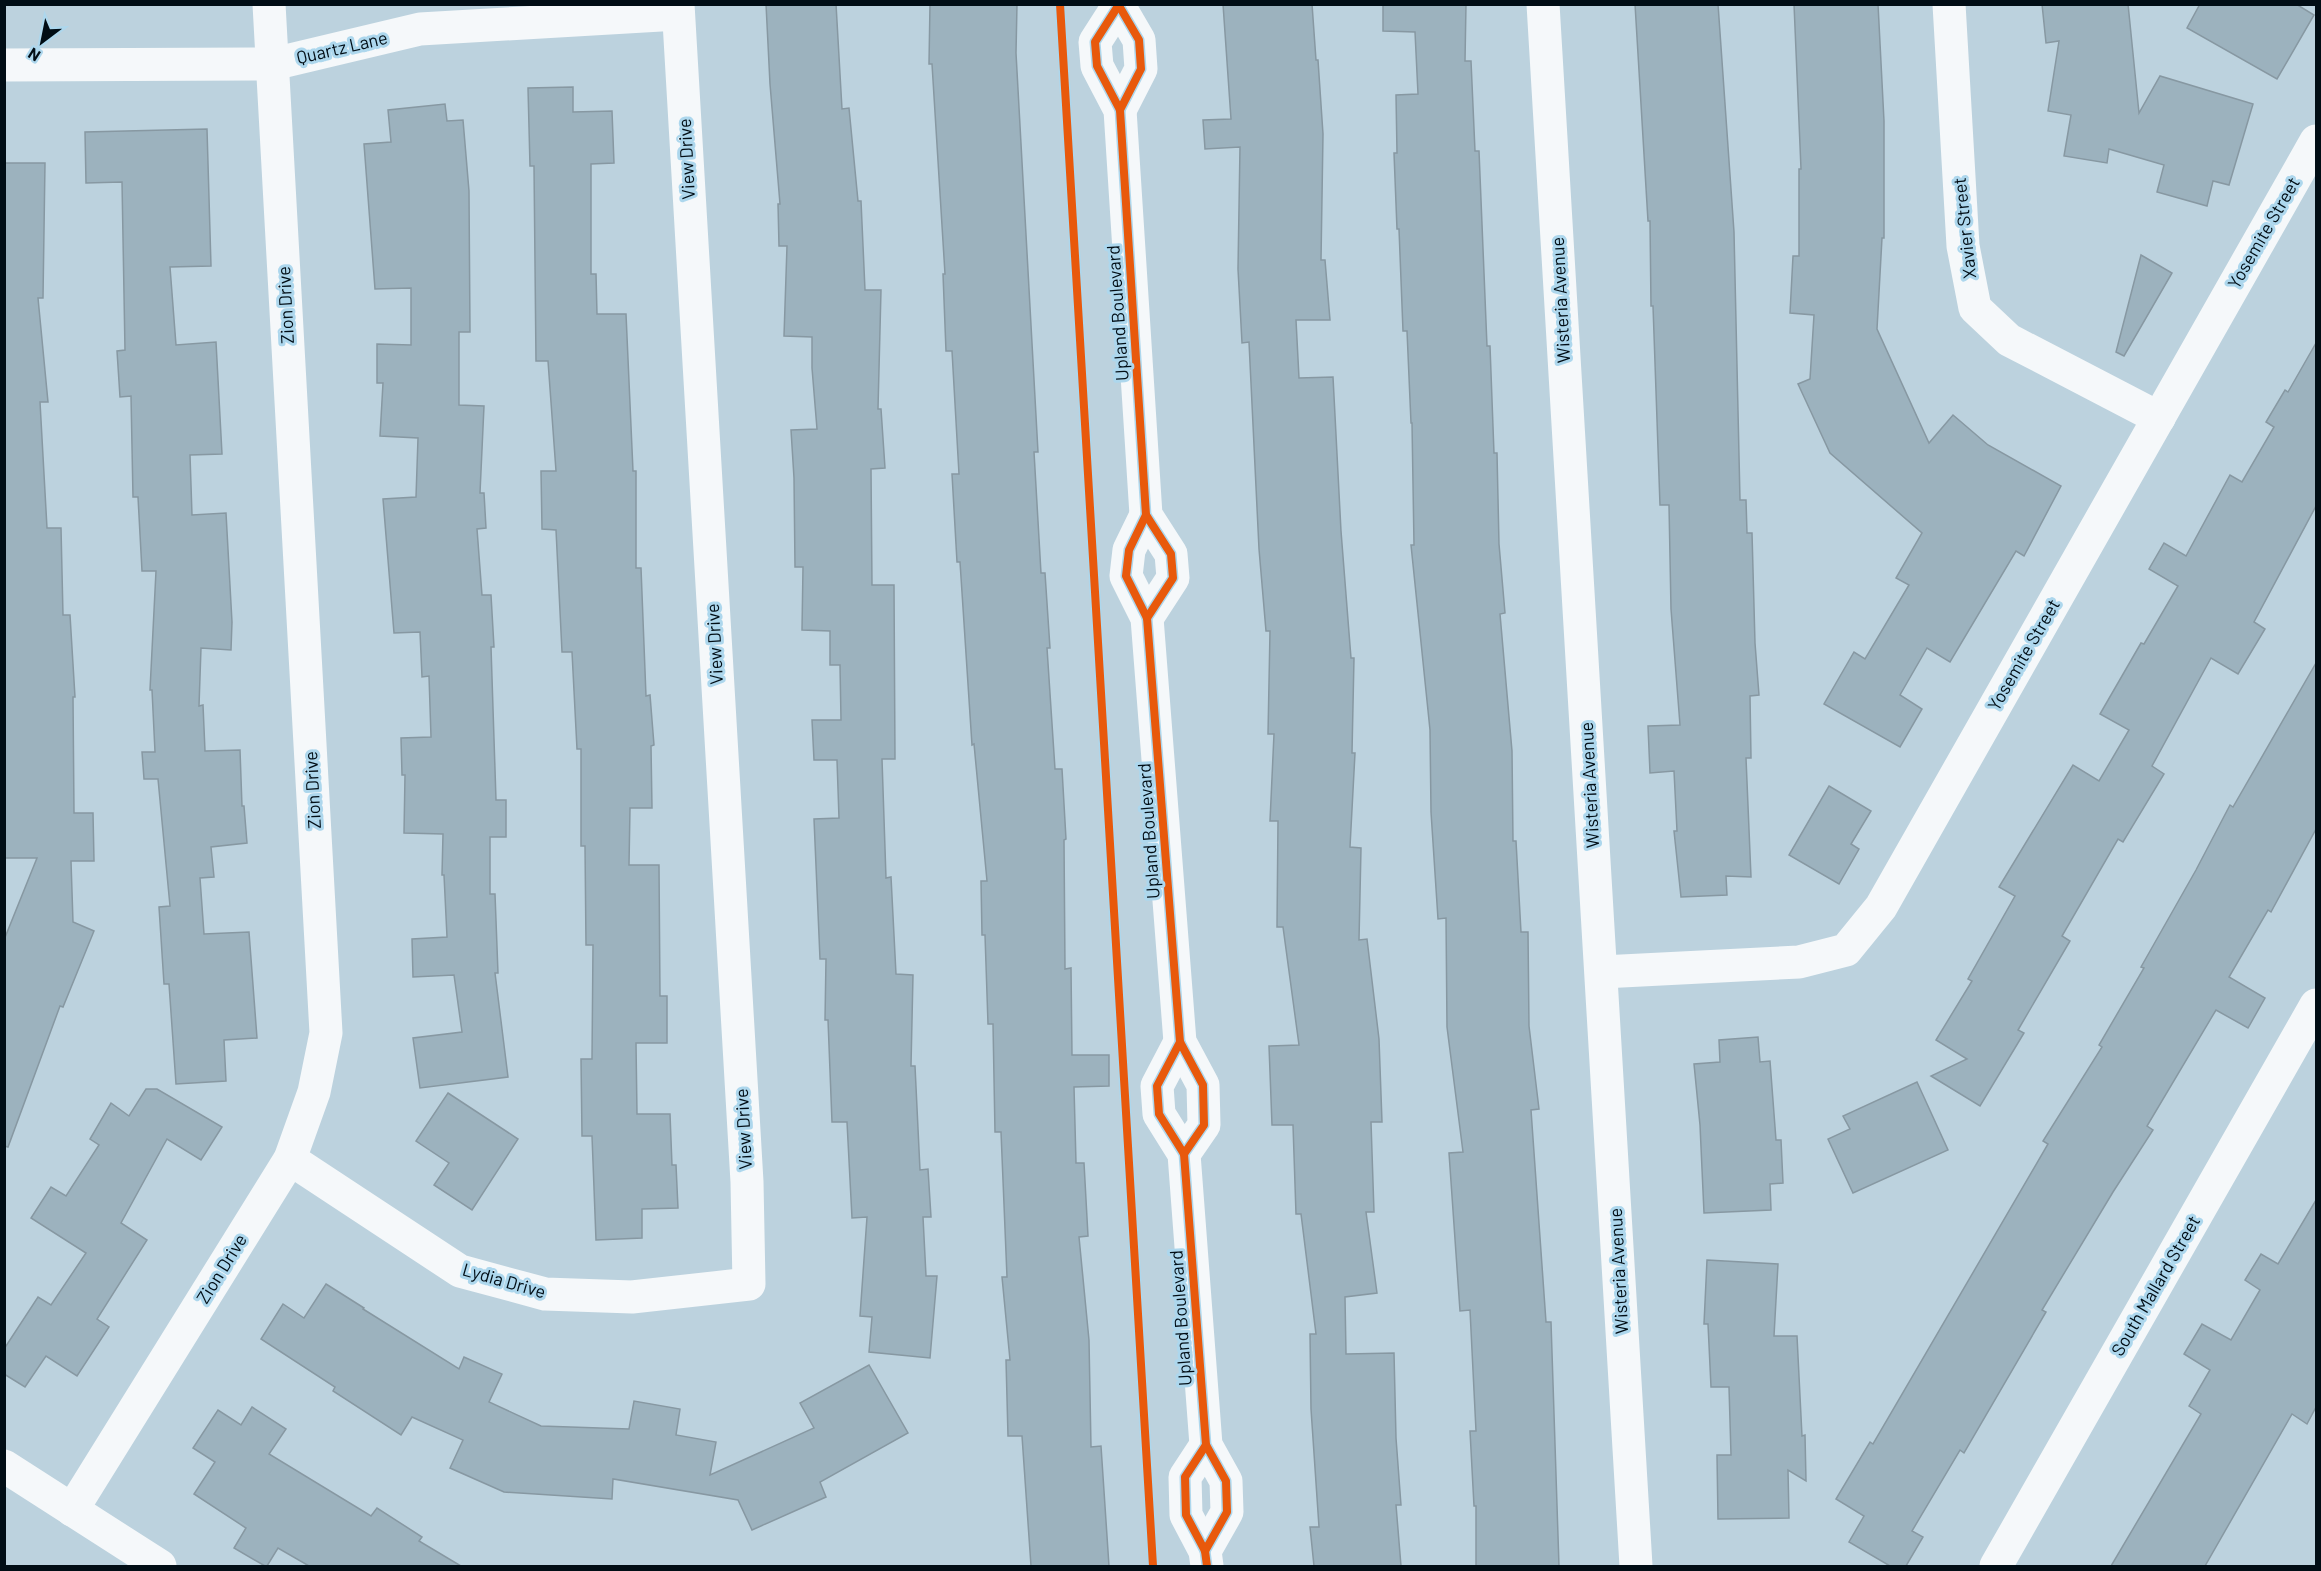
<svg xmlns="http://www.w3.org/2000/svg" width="2321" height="1571" font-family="Barlow,sans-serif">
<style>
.building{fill:#9cb2be;stroke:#8798a2;stroke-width:1.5}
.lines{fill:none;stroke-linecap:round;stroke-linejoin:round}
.minor{stroke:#f5f8fa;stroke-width:33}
.tertiary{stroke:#f5f8fa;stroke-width:33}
.cycleway-casing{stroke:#add7ed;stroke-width:11}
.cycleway{stroke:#e8590c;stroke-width:8}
.labels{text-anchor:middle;stroke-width:6;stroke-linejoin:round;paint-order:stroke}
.street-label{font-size:18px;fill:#010d15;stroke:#add7ed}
</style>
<rect width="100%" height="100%" fill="#bcd2de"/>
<g class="building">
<path d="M 766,4 L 836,4 L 842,109 L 849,108 L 858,201 L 861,201 L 865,290 L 881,290 L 878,409 L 881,409 L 885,468 L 871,469 L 872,585 L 894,585 L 895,759 L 882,759 L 886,878 L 891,877 L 896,974 L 913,975 L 911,1066 L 915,1066 L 920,1170 L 928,1169 L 931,1217 L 923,1217 L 926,1276 L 937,1276 L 930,1358 L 869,1352 L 872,1317 L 860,1316 L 867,1217 L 852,1218 L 847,1122 L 832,1122 L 828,1020 L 825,1020 L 826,959 L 820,959 L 814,819 L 839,818 L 837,760 L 814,760 L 812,720 L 841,720 L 840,665 L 830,665 L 830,631 L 802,630 L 803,567 L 795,567 L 794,478 L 791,430 L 817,429 L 812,368 L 812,337 L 784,336 L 787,246 L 779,246 L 778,204 L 780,204 L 770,84 Z"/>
<path d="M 930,4 L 1017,4 L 1016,53 L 1038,452 L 1034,452 L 1041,573 L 1045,573 L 1050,648 L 1047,648 L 1055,769 L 1062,769 L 1066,839 L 1064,840 L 1065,969 L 1071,968 L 1072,1055 L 1109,1055 L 1109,1086 L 1074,1087 L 1076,1163 L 1084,1163 L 1088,1236 L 1079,1237 L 1089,1340 L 1091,1447 L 1101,1446 L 1109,1566 L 1031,1566 L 1022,1436 L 1008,1436 L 1006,1360 L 1010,1360 L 1002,1277 L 1007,1277 L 1001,1132 L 995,1132 L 993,1024 L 988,1024 L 985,935 L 982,935 L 981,881 L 987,881 L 974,744 L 972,745 L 960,562 L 957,562 L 952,474 L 959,474 L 952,351 L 946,351 L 943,274 L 945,274 L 932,64 L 929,64 Z"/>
<path d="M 1223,4 L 1312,4 L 1316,60 L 1318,60 L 1323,134 L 1321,260 L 1325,260 L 1330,320 L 1296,320 L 1299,378 L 1333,377 L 1341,531 L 1351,658 L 1354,658 L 1352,753 L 1355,753 L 1350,847 L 1361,848 L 1359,940 L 1367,939 L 1379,1039 L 1382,1122 L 1371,1122 L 1374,1212 L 1366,1212 L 1377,1293 L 1345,1297 L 1346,1354 L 1394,1353 L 1396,1438 L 1401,1505 L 1396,1505 L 1401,1566 L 1314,1566 L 1310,1527 L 1319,1527 L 1311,1409 L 1310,1334 L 1316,1334 L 1301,1214 L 1296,1214 L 1293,1125 L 1272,1125 L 1269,1046 L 1299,1045 L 1283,927 L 1277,927 L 1278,821 L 1270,821 L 1274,734 L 1268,734 L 1270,631 L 1266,631 L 1259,549 L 1249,342 L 1242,343 L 1238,269 L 1240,147 L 1205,149 L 1203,120 L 1231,119 Z"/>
<path d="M 1383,4 L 1466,4 L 1465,61 L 1471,61 L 1475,151 L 1479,151 L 1487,346 L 1490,346 L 1494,453 L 1497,453 L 1499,544 L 1505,613 L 1500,614 L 1512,751 L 1513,841 L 1516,841 L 1521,932 L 1528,932 L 1529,1026 L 1539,1109 L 1531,1110 L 1546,1322 L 1551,1322 L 1559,1566 L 1476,1566 L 1476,1506 L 1474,1506 L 1470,1431 L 1476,1431 L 1470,1310 L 1460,1311 L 1449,1153 L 1463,1152 L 1447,1027 L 1446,918 L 1438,919 L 1431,812 L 1430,730 L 1411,545 L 1414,545 L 1412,423 L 1411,423 L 1407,331 L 1403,331 L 1399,229 L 1397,229 L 1394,153 L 1397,153 L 1396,95 L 1418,94 L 1415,32 L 1383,31 Z"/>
<path d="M 1635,4 L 1718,4 L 1734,232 L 1740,500 L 1746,500 L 1747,533 L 1752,533 L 1755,643 L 1759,695 L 1750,696 L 1751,758 L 1746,758 L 1751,877 L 1726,876 L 1727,895 L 1681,897 L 1674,831 L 1677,831 L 1674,771 L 1650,773 L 1648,726 L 1680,725 L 1671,609 L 1669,505 L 1660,505 L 1653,306 L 1651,306 L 1650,221 L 1648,221 Z"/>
<path d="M 1794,4 L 1878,4 L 1884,121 L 1884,238 L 1882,238 L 1877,329 L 1929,443 L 1953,415 L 1988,445 L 2061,486 L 2024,556 L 2016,551 L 1950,662 L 1927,648 L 1900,695 L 1922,709 L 1900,747 L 1824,704 L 1854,652 L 1865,659 L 1909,585 L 1896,578 L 1922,533 L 1830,453 L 1798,384 L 1810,379 L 1814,315 L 1790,313 L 1793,256 L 1799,256 L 1799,169 L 1801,169 Z"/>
<path d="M 2042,4 L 2128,4 L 2139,113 L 2160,76 L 2253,104 L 2229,185 L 2213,181 L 2207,206 L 2157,192 L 2164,165 L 2109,149 L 2107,163 L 2064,156 L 2071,115 L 2048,111 L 2059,41 L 2046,43 Z"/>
<path d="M 2200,4 L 2296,4 L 2314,15 L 2277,79 L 2187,28 Z"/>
<path d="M 573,87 L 573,112 L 612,111 L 614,163 L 591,164 L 591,274 L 596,274 L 597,314 L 626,314 L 633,471 L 636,471 L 636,568 L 641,568 L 646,696 L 650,695 L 654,745 L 651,746 L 652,808 L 630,808 L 629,865 L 659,865 L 660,996 L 667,996 L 667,1043 L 636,1043 L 637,1114 L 670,1114 L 672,1165 L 676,1165 L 678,1208 L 642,1209 L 642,1238 L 596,1240 L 592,1136 L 582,1136 L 581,1059 L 592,1059 L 593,945 L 586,945 L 585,846 L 581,846 L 581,749 L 577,749 L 572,652 L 562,652 L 556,530 L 542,529 L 541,471 L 556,471 L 548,361 L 536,361 L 534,166 L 530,166 L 528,88 Z"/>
<path d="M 445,104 L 447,121 L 463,120 L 469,191 L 470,332 L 459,332 L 459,405 L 484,406 L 480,493 L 484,493 L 486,528 L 477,529 L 482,595 L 491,595 L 494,647 L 491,647 L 496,800 L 506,800 L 506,837 L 490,837 L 490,894 L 495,894 L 498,973 L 495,973 L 508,1077 L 420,1088 L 413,1038 L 462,1032 L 454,975 L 413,977 L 412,939 L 447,937 L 444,875 L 442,875 L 443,834 L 404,833 L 405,775 L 402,775 L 401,738 L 431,737 L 429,676 L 422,677 L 420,632 L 394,633 L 383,499 L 416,497 L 418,438 L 380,436 L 383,383 L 377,383 L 377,344 L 411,345 L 411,288 L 375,289 L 364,144 L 391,142 L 388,110 Z"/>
<path d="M 207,129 L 211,266 L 170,267 L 176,345 L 216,342 L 222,454 L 190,455 L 192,515 L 226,513 L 232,622 L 231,650 L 201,648 L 199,706 L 203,705 L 205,751 L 240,750 L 242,806 L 244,806 L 247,843 L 211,847 L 214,877 L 200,878 L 204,934 L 249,932 L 257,1038 L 224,1040 L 226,1081 L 176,1084 L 169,984 L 164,984 L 159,907 L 170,906 L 158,779 L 144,779 L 142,752 L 155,752 L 152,690 L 150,690 L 156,571 L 142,571 L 138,497 L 133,497 L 131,396 L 120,397 L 117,351 L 125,350 L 122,182 L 86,183 L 85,132 Z"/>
<path d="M 4,163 L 45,163 L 43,298 L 38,298 L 48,402 L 40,402 L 47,528 L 61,528 L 63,615 L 70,615 L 75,697 L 73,697 L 74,813 L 93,813 L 94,861 L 71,861 L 73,922 L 94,931 L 63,1007 L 60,1006 L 8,1147 L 4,1146 L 4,940 L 37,858 L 4,858 Z"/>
<path d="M 2141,255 L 2172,273 L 2124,356 L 2116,352 Z"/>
<path d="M 2316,343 L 2316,506 L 2254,622 L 2265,629 L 2238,674 L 2211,658 L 2152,766 L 2164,774 L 2123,842 L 2118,839 L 2062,936 L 2070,941 L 2018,1030 L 2024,1033 L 1980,1106 L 1931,1076 L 1967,1059 L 1936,1040 L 1972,981 L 1968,979 L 2015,896 L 1999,887 L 2073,765 L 2099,781 L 2129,730 L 2100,714 L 2141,643 L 2144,644 L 2178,586 L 2149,569 L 2164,543 L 2186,556 L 2230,475 L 2242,482 L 2274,427 L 2266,422 L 2285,390 L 2288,392 Z"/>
<path d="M 2316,663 L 2316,829 L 2271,912 L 2268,910 L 2229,977 L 2265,998 L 2248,1028 L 2216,1010 L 2147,1126 L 2153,1130 L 2113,1192 L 2042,1310 L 2046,1312 L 1964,1453 L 1960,1450 L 1912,1531 L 1923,1537 L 1906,1566 L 1890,1566 L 1849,1542 L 1864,1516 L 1836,1499 L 1870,1442 L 1873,1444 L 2048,1144 L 2043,1141 L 2102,1047 L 2099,1045 L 2144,968 L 2141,967 L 2196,870 L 2230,805 L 2233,807 Z"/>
<path d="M 1829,786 L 1871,811 L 1851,844 L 1859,849 L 1839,884 L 1789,855 Z"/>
<path d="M 1758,1037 L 1760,1062 L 1770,1061 L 1776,1140 L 1781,1140 L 1783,1183 L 1770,1184 L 1771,1210 L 1704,1213 L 1700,1125 L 1694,1064 L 1720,1062 L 1719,1040 Z"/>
<path d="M 1917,1082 L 1948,1150 L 1853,1193 L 1828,1139 L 1850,1129 L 1843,1116 Z"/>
<path d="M 146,1089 L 157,1089 L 222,1127 L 201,1160 L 167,1139 L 121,1223 L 147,1240 L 97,1319 L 109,1327 L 77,1376 L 46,1356 L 25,1387 L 4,1374 L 4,1349 L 38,1297 L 51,1305 L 86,1253 L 31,1218 L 51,1187 L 66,1196 L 99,1145 L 90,1139 L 111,1103 L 129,1116 Z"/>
<path d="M 448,1093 L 518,1139 L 472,1210 L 434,1185 L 449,1163 L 416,1141 Z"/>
<path d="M 2316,1200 L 2316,1407 L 2307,1424 L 2292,1414 L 2205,1566 L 2111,1566 L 2201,1414 L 2189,1406 L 2210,1370 L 2184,1354 L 2202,1324 L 2231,1340 L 2260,1290 L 2245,1280 L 2261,1254 L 2278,1264 Z"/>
<path d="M 1707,1260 L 1778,1264 L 1774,1336 L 1797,1336 L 1802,1436 L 1805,1435 L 1806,1481 L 1788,1470 L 1789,1518 L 1718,1519 L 1717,1455 L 1731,1455 L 1729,1387 L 1711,1387 L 1708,1324 L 1704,1324 Z"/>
<path d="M 326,1284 L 364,1308 L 363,1309 L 459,1369 L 464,1357 L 502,1374 L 489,1402 L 541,1426 L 629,1429 L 634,1401 L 680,1409 L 676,1435 L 716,1442 L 710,1475 L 814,1428 L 800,1403 L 869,1365 L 908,1433 L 820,1482 L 826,1497 L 752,1530 L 738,1500 L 613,1479 L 612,1499 L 504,1492 L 450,1468 L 463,1440 L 412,1417 L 401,1435 L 333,1391 L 335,1387 L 261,1339 L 283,1304 L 304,1318 Z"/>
<path d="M 252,1407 L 286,1429 L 269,1454 L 371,1516 L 377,1508 L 422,1537 L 419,1541 L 461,1566 L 309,1566 L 278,1548 L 267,1566 L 265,1566 L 234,1548 L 246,1528 L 194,1494 L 215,1462 L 193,1448 L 218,1410 L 241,1425 Z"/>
</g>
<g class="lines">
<g class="minor">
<path d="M 1543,4 L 1636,1566"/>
<path d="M 1949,4 L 1963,246 L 1975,308 L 2009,340 L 2159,418"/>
<path d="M 4,65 L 273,64 L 420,29 L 678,14"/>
<path d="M 1602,972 L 1799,962 L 1846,950 L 1881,907 L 2316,141"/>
<path d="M 290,1159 L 460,1271 L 545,1294 L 632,1297 L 749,1284 L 747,1182 L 678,4"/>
<path d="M 4,1466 L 160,1566"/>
<path d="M 72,1510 L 290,1159 L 314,1092 L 326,1033 L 269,4"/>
<path d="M 1996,1566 L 2316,1005"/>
</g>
<g class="tertiary">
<path d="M 1118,4 L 1139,40 L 1141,69 L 1120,110"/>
<path d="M 1118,6 L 1095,42 L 1097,66 L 1120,110 L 1146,515 L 1171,554 L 1173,578 L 1147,618"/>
<path d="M 1146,515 L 1129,550 L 1126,576 L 1147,618 L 1180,1042 L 1203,1085 L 1204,1125 L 1184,1154"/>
<path d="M 1180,1042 L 1157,1086 L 1159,1114 L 1184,1154 L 1206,1445 L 1226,1481 L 1227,1512 L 1205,1551"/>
<path d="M 1206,1445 L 1185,1477 L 1186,1515 L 1205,1551 L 1207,1566"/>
</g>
<g class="cycleway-casing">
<g id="cycleway">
<path d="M 1060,4 L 1153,1566"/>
<path d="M 1118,4 L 1139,40 L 1141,69 L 1120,110"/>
<path d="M 1118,6 L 1095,42 L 1097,66 L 1120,110 L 1146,515 L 1171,554 L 1173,578 L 1147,618"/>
<path d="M 1146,515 L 1129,550 L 1126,576 L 1147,618 L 1180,1042 L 1203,1085 L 1204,1125 L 1184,1154"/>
<path d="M 1180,1042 L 1157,1086 L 1159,1114 L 1184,1154 L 1206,1445 L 1226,1481 L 1227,1512 L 1205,1551"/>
<path d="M 1206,1445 L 1185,1477 L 1186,1515 L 1205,1551 L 1207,1566"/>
</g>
</g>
<use href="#cycleway" class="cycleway"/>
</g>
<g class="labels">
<g class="street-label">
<text transform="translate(342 48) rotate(-13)" y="6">Quartz Lane</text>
<text transform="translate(687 159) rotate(-93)" y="6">View Drive</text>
<text transform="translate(1965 228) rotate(-96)" y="6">Xavier Street</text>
<text transform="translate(2264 233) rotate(-60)" y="6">Yosemite Street</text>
<text transform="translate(1561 300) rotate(-93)" y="6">Wisteria Avenue</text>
<text transform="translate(286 305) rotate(-93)" y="6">Zion Drive</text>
<text transform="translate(1118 313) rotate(-94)" y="6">Upland Boulevard</text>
<text transform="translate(715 644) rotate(-93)" y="6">View Drive</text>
<text transform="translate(2024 655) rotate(-60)" y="6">Yosemite Street</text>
<text transform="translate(1590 785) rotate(-93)" y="6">Wisteria Avenue</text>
<text transform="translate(313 790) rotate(-93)" y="6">Zion Drive</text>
<text transform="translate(1149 831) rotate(-94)" y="6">Upland Boulevard</text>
<text transform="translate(744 1129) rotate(-93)" y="6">View Drive</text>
<text transform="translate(222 1269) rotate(-58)" y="6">Zion Drive</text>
<text transform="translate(1619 1271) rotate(-93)" y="6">Wisteria Avenue</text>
<text transform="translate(504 1281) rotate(16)" y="6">Lydia Drive</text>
<text transform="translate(2156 1286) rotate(-60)" y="6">South Mallard Street</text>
<text transform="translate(1181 1318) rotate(-94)" y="6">Upland Boulevard</text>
</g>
</g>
<rect width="2321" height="1571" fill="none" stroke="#010d15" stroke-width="12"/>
<g transform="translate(42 42) rotate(212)" stroke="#add7ed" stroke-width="4.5" paint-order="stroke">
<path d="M0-4.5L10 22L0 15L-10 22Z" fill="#010d15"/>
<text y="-9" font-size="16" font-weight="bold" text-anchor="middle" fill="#010d15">N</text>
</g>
</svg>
